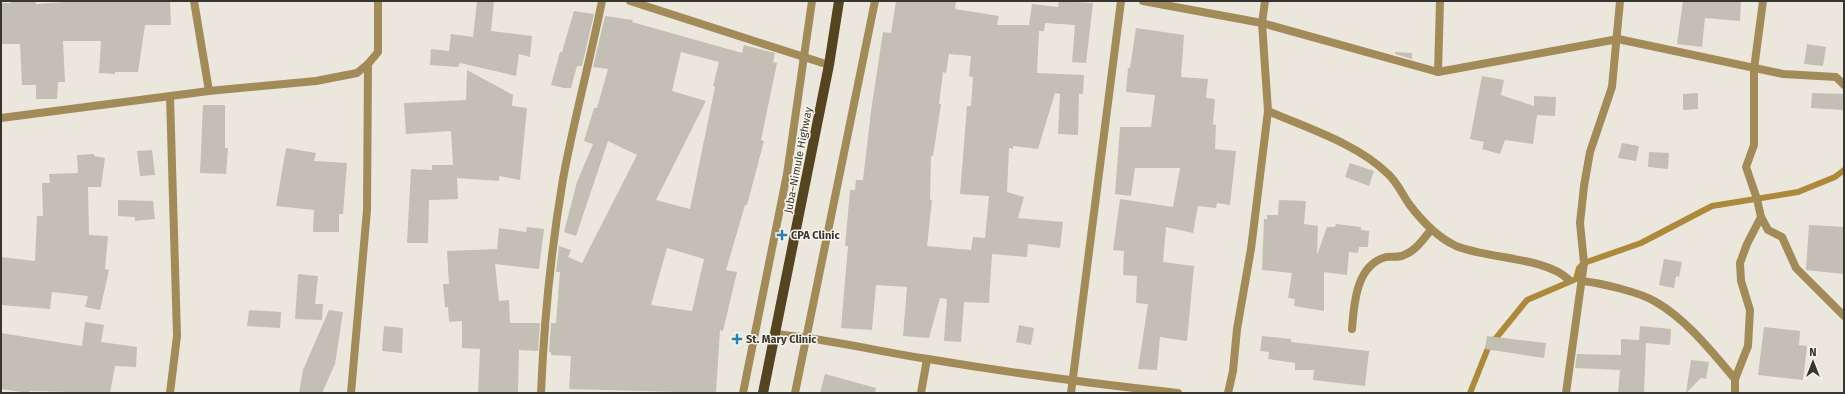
<svg xmlns="http://www.w3.org/2000/svg" width="1845" height="394" font-family="'Fira Sans',sans-serif">
<style>
.lines{fill:none;stroke-linecap:round;stroke-linejoin:round}
.stream{stroke:#ac893b;stroke-width:6}
.building{fill:#c3bfb5;fill-rule:evenodd}
.street{stroke:#a28b58;stroke-width:8}
.primary{stroke:#544420;stroke-width:10}
.poi-dot{fill:#2782b0;stroke:#f9f4ea;stroke-width:1.5}
.labels{text-anchor:middle;stroke-width:3;stroke-linejoin:round;paint-order:stroke}
.street-label{font-size:11px;fill:#373532;stroke:#f9f4ea}
.poi-label{font-size:11px;font-weight:bold;fill:#373532;stroke:#f9f4ea;text-anchor:start}
</style>
<rect width="100%" height="100%" fill="#ebe7dd"/>
<g class="lines">
<path class="stream" d="M 1470,393 L 1488,348 L 1527,300 L 1576,279 L 1579,268 L 1584,263 L 1641,243 L 1712,206 L 1798,192 L 1835,177 L 1844,170"/>
</g>
<g class="building">
<path d="M 11,1 L 35,1 L 36,4 L 79,1 L 170,1 L 171,25 L 145,25 L 138,72 L 115,72 L 115,74 L 99,73 L 101,41 L 63,41 L 65,82 L 58,82 L 57,99 L 36,99 L 36,85 L 22,85 L 20,44 L 1,44 L 1,3 L 11,3 Z"/>
<path d="M 477,1 L 494,1 L 491,31 L 532,36 L 530,57 L 519,54 L 516,76 L 460,63 L 458,67 L 430,65 L 431,49 L 449,51 L 451,34 L 473,37 Z"/>
<path d="M 896,1 L 956,1 L 955,9 L 999,16 L 997,25 L 1029,25 L 1032,4 L 1058,7 L 1059,1 L 1093,3 L 1086,63 L 1072,62 L 1075,25 L 1045,23 L 1044,31 L 1039,31 L 1037,73 L 1084,75 L 1083,94 L 1079,94 L 1078,135 L 1058,134 L 1060,94 L 1055,93 L 1038,149 L 1013,146 L 1013,149 L 1009,148 L 1007,192 L 1024,197 L 1018,218 L 1063,222 L 1060,248 L 1028,244 L 1027,257 L 992,254 L 989,303 L 964,302 L 961,342 L 944,341 L 947,299 L 940,298 L 929,338 L 903,336 L 907,287 L 876,285 L 872,330 L 841,328 L 848,246 L 845,246 L 850,190 L 855,190 L 856,180 L 863,180 L 871,111 L 883,32 L 891,33 ZM 949,54 L 971,56 L 969,76 L 973,77 L 971,106 L 967,106 L 960,194 L 989,196 L 985,238 L 973,237 L 971,250 L 927,246 L 932,200 L 930,200 L 931,156 L 933,156 L 941,104 L 939,104 L 943,72 L 946,73 Z"/>
<path d="M 1683,1 L 1741,1 L 1740,21 L 1705,18 L 1702,47 L 1677,44 Z"/>
<path d="M 574,11 L 594,14 L 582,66 L 577,66 L 571,88 L 564,88 L 551,85 L 560,52 L 562,52 Z"/>
<path d="M 605,16 L 633,20 L 632,22 L 742,53 L 744,45 L 775,53 L 773,62 L 777,63 L 761,140 L 764,141 L 747,205 L 745,205 L 726,270 L 737,272 L 723,331 L 720,330 L 716,393 L 569,389 L 571,356 L 551,355 L 551,352 L 549,352 L 551,323 L 556,323 L 557,310 L 560,272 L 556,272 L 559,246 L 571,250 L 568,257 L 582,263 L 637,155 L 608,141 L 576,236 L 564,232 L 577,182 L 593,144 L 584,141 L 594,108 L 597,108 L 608,69 L 593,67 ZM 681,52 L 719,62 L 713,86 L 715,87 L 690,209 L 656,200 L 706,101 L 672,91 ZM 667,248 L 704,259 L 692,311 L 651,305 Z"/>
<path d="M 1136,28 L 1184,35 L 1181,77 L 1208,79 L 1206,98 L 1215,99 L 1213,124 L 1216,125 L 1215,149 L 1236,151 L 1230,205 L 1217,203 L 1216,208 L 1198,206 L 1193,233 L 1166,227 L 1163,262 L 1194,266 L 1187,341 L 1160,337 L 1157,370 L 1138,369 L 1148,304 L 1136,303 L 1137,276 L 1123,275 L 1124,251 L 1113,250 L 1120,199 L 1173,207 L 1180,168 L 1135,168 L 1131,196 L 1115,194 L 1120,127 L 1151,127 L 1155,95 L 1126,92 L 1128,68 L 1130,68 Z"/>
<path d="M 1807,44 L 1826,47 L 1823,66 L 1804,64 Z"/>
<path d="M 1395,52 L 1412,53 L 1412,59 L 1395,54 Z"/>
<path d="M 467,70 L 513,95 L 512,106 L 527,108 L 520,180 L 499,176 L 499,181 L 457,178 L 458,199 L 429,200 L 428,243 L 407,243 L 411,169 L 432,170 L 432,165 L 453,165 L 451,131 L 406,134 L 404,103 L 466,100 Z"/>
<path d="M 1482,76 L 1504,80 L 1501,95 L 1534,106 L 1534,96 L 1556,97 L 1555,116 L 1537,115 L 1533,144 L 1505,140 L 1500,154 L 1482,149 L 1484,142 L 1470,139 Z"/>
<path d="M 1698,93 L 1698,109 L 1683,110 L 1683,94 Z"/>
<path d="M 1812,93 L 1844,94 L 1844,110 L 1811,108 Z"/>
<path d="M 203,105 L 225,105 L 225,148 L 228,148 L 226,174 L 200,173 Z"/>
<path d="M 1622,143 L 1639,146 L 1636,161 L 1618,158 Z"/>
<path d="M 286,148 L 316,153 L 314,161 L 347,163 L 343,214 L 339,214 L 339,232 L 313,232 L 314,210 L 276,206 Z"/>
<path d="M 152,150 L 155,175 L 140,176 L 137,151 Z"/>
<path d="M 1649,152 L 1669,153 L 1668,169 L 1648,167 Z"/>
<path d="M 94,154 L 94,156 L 105,158 L 101,187 L 88,187 L 89,235 L 108,236 L 105,269 L 109,270 L 100,310 L 85,307 L 88,296 L 52,292 L 50,309 L 1,305 L 1,257 L 35,261 L 37,216 L 43,216 L 42,183 L 50,183 L 49,174 L 78,173 L 77,155 Z"/>
<path d="M 1350,163 L 1374,171 L 1369,186 L 1345,177 Z"/>
<path d="M 118,200 L 153,201 L 155,219 L 135,221 L 135,217 L 118,216 Z"/>
<path d="M 1279,200 L 1306,201 L 1304,224 L 1318,226 L 1317,255 L 1327,227 L 1335,227 L 1336,224 L 1361,227 L 1361,230 L 1369,231 L 1368,247 L 1359,247 L 1358,253 L 1349,252 L 1347,275 L 1324,272 L 1324,311 L 1294,306 L 1295,299 L 1288,298 L 1292,273 L 1262,270 L 1264,219 L 1267,219 L 1267,215 L 1278,215 Z"/>
<path d="M 1809,225 L 1844,227 L 1844,274 L 1806,270 Z"/>
<path d="M 527,227 L 544,229 L 539,269 L 495,264 L 499,301 L 509,300 L 510,323 L 540,323 L 538,351 L 519,350 L 518,393 L 478,393 L 480,349 L 462,348 L 462,321 L 449,322 L 448,307 L 445,307 L 443,284 L 449,284 L 447,251 L 497,249 L 499,228 L 526,232 Z"/>
<path d="M 1664,259 L 1682,262 L 1679,277 L 1676,276 L 1674,288 L 1659,285 Z"/>
<path d="M 298,274 L 318,276 L 315,304 L 323,304 L 322,320 L 295,319 Z"/>
<path d="M 249,310 L 281,312 L 280,328 L 247,326 Z"/>
<path d="M 329,310 L 343,312 L 335,364 L 322,393 L 299,393 L 303,370 Z"/>
<path d="M 85,322 L 104,325 L 101,342 L 137,347 L 136,367 L 115,366 L 110,393 L 30,391 L 28,393 L 1,389 L 1,333 L 82,346 Z"/>
<path d="M 1019,325 L 1034,328 L 1031,345 L 1016,342 Z"/>
<path d="M 384,326 L 403,328 L 402,353 L 382,351 Z"/>
<path d="M 1640,326 L 1671,329 L 1670,345 L 1646,343 L 1644,393 L 1618,393 L 1620,370 L 1575,368 L 1577,354 L 1621,355 L 1621,339 L 1639,340 Z"/>
<path d="M 1764,327 L 1800,331 L 1799,345 L 1807,346 L 1803,380 L 1758,375 Z"/>
<path d="M 1262,336 L 1291,339 L 1291,342 L 1369,351 L 1365,386 L 1313,380 L 1314,370 L 1295,370 L 1295,363 L 1268,359 L 1269,352 L 1260,351 Z"/>
<path d="M 1487,336 L 1546,343 L 1544,358 L 1485,349 Z"/>
<path d="M 1691,360 L 1709,362 L 1706,379 L 1701,378 L 1686,393 Z"/>
<path d="M 825,374 L 876,388 L 875,393 L 820,393 Z"/>
</g>
<g class="lines">
<g class="street">
<path d="M 194,1 L 209,91"/>
<path d="M 630,1 L 829,65"/>
<path d="M 1143,1 L 1262,23 L 1438,72 L 1618,39 L 1783,74 L 1836,77 L 1844,85"/>
<path d="M 1438,72 L 1440,1"/>
<path d="M 1268,111 C 1307,128 1358,144 1388,174 C 1397,182 1402,194 1409,204 C 1421,220 1437,237 1456,246 C 1487,259 1545,257 1568,279"/>
<path d="M 1,118 L 209,91 L 316,81 L 357,73 L 368,64 L 378,52 L 378,1"/>
<path d="M 1761,217 L 1768,230 L 1782,237 L 1796,268 L 1844,316"/>
<path d="M 1582,281 C 1600,283 1640,292 1656,302 C 1687,320 1712,352 1735,379"/>
<path d="M 1352,329 C 1354,304 1356,265 1386,257 C 1392,256 1399,258 1404,255 C 1416,251 1424,238 1431,230"/>
<path d="M 776,334 C 827,339 877,351 928,359 C 1012,373 1095,384 1178,393"/>
<path d="M 170,393 L 177,336 L 170,96"/>
<path d="M 351,393 L 367,210 L 368,64"/>
<path d="M 541,393 C 544,321 551,250 563,179 C 574,119 590,61 602,1"/>
<path d="M 743,393 L 787,174 L 812,1"/>
<path d="M 795,393 L 875,1"/>
<path d="M 921,393 L 927,359"/>
<path d="M 1071,393 L 1121,1"/>
<path d="M 1228,393 L 1233,371 L 1237,329 L 1251,249 L 1268,111 L 1262,23 L 1265,1"/>
<path d="M 1566,393 L 1584,263 L 1580,223 L 1584,186 L 1590,152 L 1612,87 L 1620,1"/>
<path d="M 1735,393 L 1735,379 L 1748,346 L 1750,310 L 1741,281 L 1740,263 L 1747,244 L 1761,217 L 1757,199 L 1746,167 L 1754,145 L 1754,69 L 1763,1"/>
</g>
<path class="primary" d="M 763,393 L 829,65 L 839,1"/>
</g>
<g class="poi-dot">
<path d="M780 229h4v4h4v4h-4v4h-4v-4h-4v-4h4z"/>
<path d="M735 333h4v4h4v4h-4v4h-4v-4h-4v-4h4z"/>
</g>
<g class="labels">
<g class="street-label">
<text transform="translate(798 160) rotate(-79)" y="4">Juba–Nimule Highway</text>
</g>
<g class="poi-label">
<text x="791" y="239">CPA Clinic</text>
<text x="746" y="343">St. Mary Clinic</text>
</g>
</g>
<rect width="1845" height="394" fill="none" stroke="#373532" stroke-width="4"/>
<g transform="translate(1813 362)" stroke="#f9f4ea" stroke-width="3" paint-order="stroke">
<path d="M0-3L7 15L0 10L-7 15Z" fill="#373532"/>
<text y="-6" font-size="11" font-weight="bold" text-anchor="middle" fill="#373532">N</text>
</g>
</svg>
